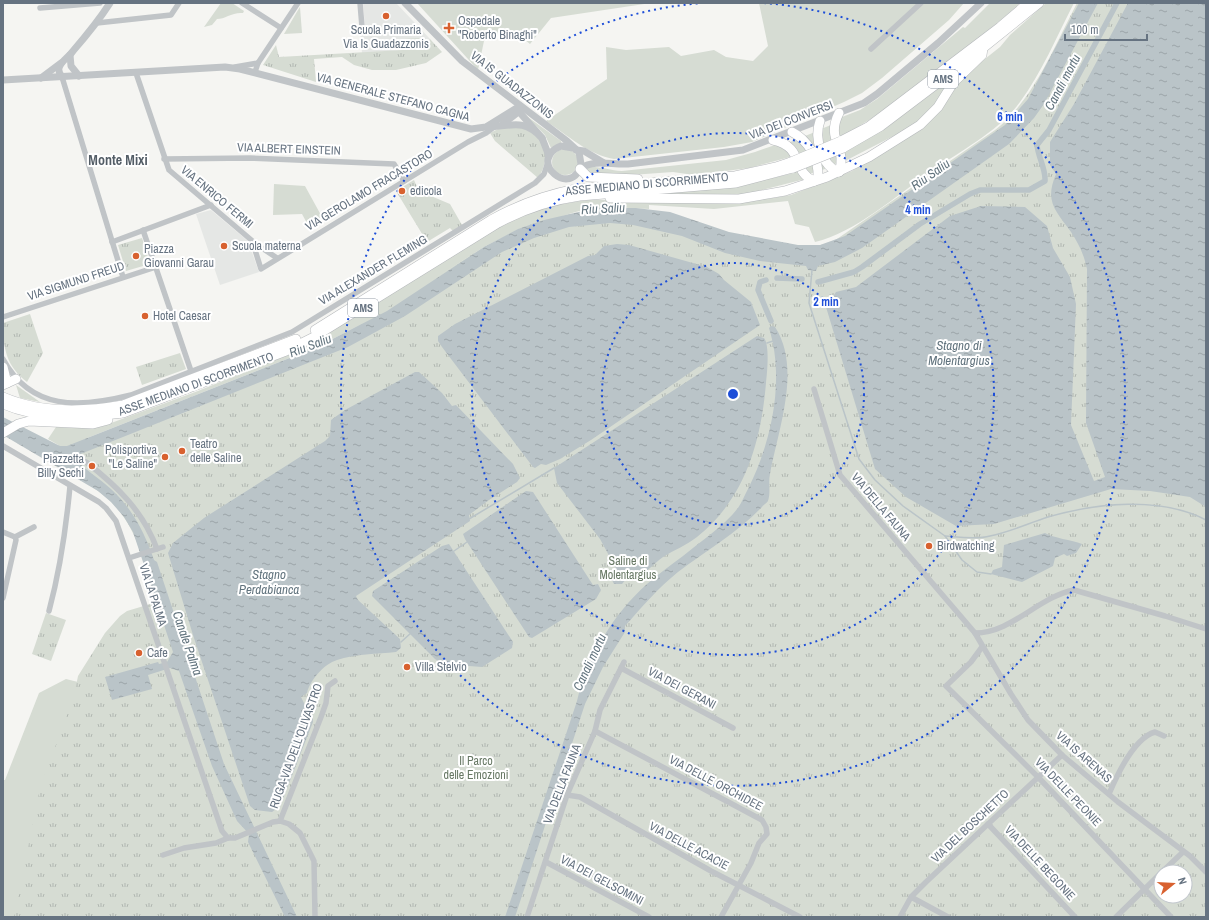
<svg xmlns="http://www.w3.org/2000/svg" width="1209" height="920" font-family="'Archivo Narrow',sans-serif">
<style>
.built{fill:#e5e7e5}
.grass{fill:#d6dcd3}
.park{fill:url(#park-tufts);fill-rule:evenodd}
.water{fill:url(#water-ripples)}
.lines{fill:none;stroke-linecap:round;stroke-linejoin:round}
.stream{stroke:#bac4c8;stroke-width:1.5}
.canal{stroke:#bac4c8;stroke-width:5.5}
.trunk-casing{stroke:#b5b8bb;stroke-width:10}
.minor{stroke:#c0c4c7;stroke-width:5.5}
.tertiary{stroke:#c0c4c7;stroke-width:7}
.trunk{stroke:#fff;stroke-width:9}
.trunk-bridge-casing{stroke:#b5b8bb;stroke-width:10;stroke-linecap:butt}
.trunk-bridge{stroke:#fff;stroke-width:9}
.ring{fill:none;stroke:#1d4ed8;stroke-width:2;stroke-dasharray:2 4}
.poi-dot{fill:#d8612f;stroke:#fff;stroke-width:1.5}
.labels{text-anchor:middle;stroke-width:4;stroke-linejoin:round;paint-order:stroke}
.shield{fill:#fff;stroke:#949da7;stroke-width:1}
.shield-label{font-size:11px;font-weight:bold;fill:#667381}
.poi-label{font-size:12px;fill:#667381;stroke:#fff;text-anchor:start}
.street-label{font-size:12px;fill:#667381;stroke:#fff}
.park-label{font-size:12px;fill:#677864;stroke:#fff}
.water-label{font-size:13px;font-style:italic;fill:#62747e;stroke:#fff}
.quarter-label{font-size:14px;font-weight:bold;fill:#535d66;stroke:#fff}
.centre{fill:#1d4ed8;stroke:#fff;stroke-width:2}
.ring-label{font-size:12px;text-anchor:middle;font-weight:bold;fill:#1d4ed8;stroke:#fff;stroke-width:4;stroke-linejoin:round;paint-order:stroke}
</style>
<defs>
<pattern id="park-tufts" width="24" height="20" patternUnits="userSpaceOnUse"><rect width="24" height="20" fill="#d6dcd3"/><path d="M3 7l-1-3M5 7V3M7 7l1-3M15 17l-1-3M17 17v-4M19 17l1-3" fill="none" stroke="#b1b7b1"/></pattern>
<pattern id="water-ripples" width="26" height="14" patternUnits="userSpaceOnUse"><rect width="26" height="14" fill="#bac4c8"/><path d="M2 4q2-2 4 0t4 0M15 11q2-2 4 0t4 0" fill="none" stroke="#9ba4a8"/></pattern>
</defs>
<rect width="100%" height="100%" fill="#f5f5f2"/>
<g class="built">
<path d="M 363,3 L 396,3 L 430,39 L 420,49 L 362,53 L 360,28 L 365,28 Z"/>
<path d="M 211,210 L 248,241 L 259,272 L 220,285 L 196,214 Z"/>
</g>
<g class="grass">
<path d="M 221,3 L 232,3 L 244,11 L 243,13 C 232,12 225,19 217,19 L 212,25 L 204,27 Z"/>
<path d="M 417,3 L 651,3 L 551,18 L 530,44 L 514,31 L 484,41 L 478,70 Z"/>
<path d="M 759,3 L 964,3 L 949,20 L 882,78 L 862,93 L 844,102 L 752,142 L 724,147 L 614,159 C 589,155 567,135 546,121 L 607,79 L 606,47 L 626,50 L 669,47 L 681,56 L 714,50 L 726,57 L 753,61 L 768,46 Z"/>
<path d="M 990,3 L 1020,3 L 1007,15 C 955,57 897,107 838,138 L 836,129 L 842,117 L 860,110 L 877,99 L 963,27 L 965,28 Z"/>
<path d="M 1046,3 L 1074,3 C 1058,34 1041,74 1020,102 C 998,132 961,150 932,171 C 898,194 855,233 815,242 L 809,227 L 795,224 L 788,201 L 714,209 L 649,205 L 649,209 L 609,207 L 579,211 L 519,229 L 484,247 L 368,321 L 315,348 L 67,446 L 60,446 L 48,439 L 56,427 L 87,428 L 103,426 L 198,391 L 293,352 L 335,329 L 509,221 C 535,210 561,203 589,200 L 766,199 L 791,195 L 852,171 L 920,128 L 951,90 L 971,70 L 1000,47 L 1010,35 Z"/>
<path d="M 300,7 L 302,33 L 284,34 L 298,10 Z"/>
<path d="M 419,38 L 419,47 L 404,48 L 403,39 Z"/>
<path d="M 954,76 L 930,112 L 909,128 L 845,161 L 843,152 Z"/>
<path d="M 525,115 L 561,141 L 561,143 L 551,148 L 545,135 Z"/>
<path d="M 831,125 L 841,161 L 833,165 L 822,144 L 821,129 Z"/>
<path d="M 815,132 L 828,168 L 822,170 L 805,136 Z"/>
<path d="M 798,139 L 802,141 L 816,172 L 809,174 C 801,164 799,151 790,142 Z"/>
<path d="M 775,145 L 788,148 L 805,179 L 743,195 L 641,196 C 693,190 744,186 794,173 L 790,157 L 749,168 L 694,175 L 673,172 L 631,175 L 589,173 L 587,169 L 588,167 C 600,166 610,171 622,171 L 726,160 L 755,152 Z"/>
<circle cx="565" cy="162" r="13"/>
<path d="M 274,184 L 305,186 L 322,217 L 308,225 L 302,214 L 273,215 Z"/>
<path d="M 16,385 L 40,402 L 20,398 Z"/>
<path d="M 66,679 L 82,683 L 49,917 L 3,917 L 3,780 L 5,780 L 39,693 Z"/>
</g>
<g class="park">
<path d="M 1077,3 L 1206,3 L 1206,917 L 14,917 L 40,788 L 74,696 L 78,676 L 105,633 L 120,616 L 127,611 L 157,602 C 145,566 137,524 107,498 C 88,482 66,471 44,459 L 59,445 L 95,436 L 283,363 L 338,338 L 484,247 L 519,229 L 545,219 L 597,209 L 733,235 L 793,245 L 821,245 L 834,241 L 995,130 C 1033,101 1055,45 1077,3 ZM 1161,872 L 1185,872 L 1185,896 L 1161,896 Z"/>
<path d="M 430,39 L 442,52 L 426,63 L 396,70 L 372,70 L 354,65 L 342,57 L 314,59 L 316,82 L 263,65 L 276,45 L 279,57 L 420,49 Z"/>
<path d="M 514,125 C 521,128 530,130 535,134 C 549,146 547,165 538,178 L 495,141 L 490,133 L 500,128 Z"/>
<path d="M 414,180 L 419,191 L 450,204 L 462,225 L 453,231 L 450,228 L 427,242 L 396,191 Z"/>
<path d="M 142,238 L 150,264 L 126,271 L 118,245 Z"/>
<path d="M 30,314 L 43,353 L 27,382 C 6,366 3,348 3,323 Z"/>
<path d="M 180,353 L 186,369 L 142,385 L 136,367 Z"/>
<path d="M 46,613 L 66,620 L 51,661 L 32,654 Z"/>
</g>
<g class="water">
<path d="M 1079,3 L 1098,3 L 1044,104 L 1034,118 L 1009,144 L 862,248 L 835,262 L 818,266 L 816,271 L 808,270 L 806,266 L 760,261 L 725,253 L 682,236 L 633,225 L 610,223 L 569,227 L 534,238 L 502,252 L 405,316 L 348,347 L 73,457 C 84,469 99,478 111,489 C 132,508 145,533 154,560 L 157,562 L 224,764 L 297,917 L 285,917 L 248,842 L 249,834 L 237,821 L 212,766 L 179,671 L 170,668 L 148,675 L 152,689 L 112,700 L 105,677 L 158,662 L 159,664 L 167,662 L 173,652 L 133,532 L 124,517 L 111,502 L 98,491 L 3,435 L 3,417 L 60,446 L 67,446 L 315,348 L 387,311 L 484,247 L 518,229 L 544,220 L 596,208 L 636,208 L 670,212 L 729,232 L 798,245 L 820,245 L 845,236 L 1005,125 L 1028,99 Z"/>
<path d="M 1128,3 L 1206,3 L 1206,507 L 1190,497 L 1150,491 L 1111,489 L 994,524 L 956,526 L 906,497 L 875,469 L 826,307 L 836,292 L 856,287 L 950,216 L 981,206 L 1025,207 L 1047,226 L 1053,248 L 1070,277 L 1076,304 L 1071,425 L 1094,481 L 1105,477 L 1086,423 L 1087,269 C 1084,255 1079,244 1071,232 C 1056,211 1044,202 1056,174 L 1050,165 L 1050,142 L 1074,104 Z"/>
<path d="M 617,244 L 629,245 L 707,267 L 719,274 L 724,280 L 751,302 L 760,325 L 591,440 L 560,459 L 546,465 L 541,464 L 535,468 L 533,467 L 442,347 L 438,341 L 438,336 L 455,324 L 588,256 L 595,255 L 604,246 Z"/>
<path d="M 771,326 L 775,327 C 802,368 778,430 770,474 C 768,483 771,492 768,501 C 767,503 763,505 762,507 C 737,533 706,551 678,572 C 658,588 642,607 625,626 L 625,632 L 603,667 L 585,704 L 515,917 L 505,917 L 577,701 C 587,658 613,614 647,584 C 658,574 671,565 683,556 C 701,541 723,527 738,508 C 742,502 745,494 749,487 C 772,440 785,379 769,328 Z"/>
<path d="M 757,336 L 764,338 C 770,345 767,374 766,383 C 761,442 745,499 697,537 C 687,545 674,550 663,557 C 652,565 642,579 627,578 L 622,584 L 614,584 L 612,580 L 618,572 L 600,539 L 557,483 L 554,468 Z"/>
<path d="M 415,372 L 419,372 L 442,393 L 452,406 L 456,405 L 513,464 L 520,478 L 517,482 L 489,500 L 469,515 L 470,521 L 356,596 L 358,600 L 400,639 L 401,648 L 396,652 C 377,654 355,654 337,660 C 324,664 310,680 307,693 L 301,697 L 307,709 L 312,710 L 313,722 L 280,806 L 272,812 L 255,810 L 250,806 L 193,635 L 168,553 L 173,543 L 204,518 L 325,441 L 330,436 L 331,420 L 345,410 Z"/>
<path d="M 526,491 L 533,492 L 593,585 L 598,584 L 601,590 L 596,599 L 532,638 L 529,637 L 465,539 L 463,534 Z"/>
<path d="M 1045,533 C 1053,538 1072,540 1082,544 L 1076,553 L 1067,556 L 1064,554 L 1055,558 L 1053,566 L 1022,582 L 991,574 L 993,570 L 1002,567 L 1004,545 Z"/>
<path d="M 449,544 L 513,642 L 512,648 L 482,667 L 443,664 L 435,659 L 372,596 L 373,591 L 442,546 Z"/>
</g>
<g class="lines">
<g class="stream">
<path d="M 812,270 L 809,303 L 859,459 L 875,480 L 903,506 L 945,536 L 962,560 L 977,572 L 991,574"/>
<path d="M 767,343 L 773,341"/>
<path d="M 469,519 L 554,468"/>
<path d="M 945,536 C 959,537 976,540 990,536 C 1010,532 1029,523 1048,517 C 1097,503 1160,496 1206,520"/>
<path d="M 454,551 L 467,542"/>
<path d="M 401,642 L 411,633"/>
</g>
<g class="canal">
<path d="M 777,278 L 802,279"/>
<path d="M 766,280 L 760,282 L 758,290 L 771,321"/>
<path d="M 818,282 L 854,272 L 862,267 L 920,224 L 970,194 L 980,190 L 1029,190 L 1045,181 C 1046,169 1038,157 1037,145 L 1049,130 L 1117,3"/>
</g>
<g class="trunk-casing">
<g id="trunk">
<path d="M 820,121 C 814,137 821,166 839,172"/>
<path d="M 792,132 C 808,140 819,159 818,177 L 814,181"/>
<path d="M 773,140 C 805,147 791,171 814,181"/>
<path d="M 841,141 L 868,127 L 884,115 L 1000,27 L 1028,3"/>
<path d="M 843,148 L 881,126 L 963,64 L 1039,3"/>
<path d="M 580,169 L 588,177 L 638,179"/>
<path d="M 839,172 C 848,148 825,140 839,113"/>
<path d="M 610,198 L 739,199 L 785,191 L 827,177 L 869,157 L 920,125 L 938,107 L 953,83 L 982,55 L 983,48"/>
<path d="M 315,330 L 491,220 C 518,205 545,195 576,189 L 735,176 L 776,167 L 791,162"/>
<path d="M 3,367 L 7,383"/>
<path d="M 3,385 L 16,379"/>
<path d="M 3,397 C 40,413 84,412 123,405 L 296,339"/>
<path d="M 3,404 C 40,420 84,418 123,413 L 286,351 L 314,337 L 498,223 C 524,209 551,200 580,196 L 736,183 L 793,168"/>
<path d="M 3,433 L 18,424 L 29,421 L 93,424 L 108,420"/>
</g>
</g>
<g class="minor">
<path d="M 242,3 L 281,28"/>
<path d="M 360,3 L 362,27"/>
<path d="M 40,8 L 100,3"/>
<path d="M 97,23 L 171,15 L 179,3"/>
<path d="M 871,49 L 921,3"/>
<path d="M 235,67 L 258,63"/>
<path d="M 255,72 L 258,63 L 298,3"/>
<path d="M 136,73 L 169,170 L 256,244 L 277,258"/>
<path d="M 62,77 L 123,277"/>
<path d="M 164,159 L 250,158 L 394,164 L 404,181"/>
<path d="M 143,230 L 191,371"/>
<path d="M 112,242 L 211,205"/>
<path d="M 256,244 L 255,250 L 261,269 L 468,142 L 486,133 L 494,127"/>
<path d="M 3,317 L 156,267"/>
<path d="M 3,359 C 31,411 80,408 131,395 L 292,332 L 535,183 L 544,174 L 548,162"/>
<path d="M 814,389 L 840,475 L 975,633 C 1012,633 1038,597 1074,590 L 1165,616 L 1206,629"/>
<path d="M 3,446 L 99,502 L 106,508 L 116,521 L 222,831 L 228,838"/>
<path d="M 86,462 C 117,486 143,511 157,549"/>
<path d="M 3,532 L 15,537 L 16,540 L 3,598"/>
<path d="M 15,537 L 34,527"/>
<path d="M 129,558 L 163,547"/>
<path d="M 49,611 C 60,570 66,529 70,486"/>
<path d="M 975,633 L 1011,694 L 1028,720 L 1062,755 L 1118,802 L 1190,856 L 1206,872"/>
<path d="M 982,647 L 971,662 L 946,686 L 1038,777 L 1171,917"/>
<path d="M 621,668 L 733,728"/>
<path d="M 595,731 L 762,820 L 766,827 L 767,834 L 759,843 L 751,863 L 721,917"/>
<path d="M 1109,794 C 1117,775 1134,738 1155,732 L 1164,736"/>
<path d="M 567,795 L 580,797 L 711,871 L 800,917"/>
<path d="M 280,821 L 321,717 L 326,703 L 328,686 L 335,681"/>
<path d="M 988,824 L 1075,917"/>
<path d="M 163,855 L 184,848 L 216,843 L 228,838 L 235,838 L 273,822 L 280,821 L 289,824 L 300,833 L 314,861 L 315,917"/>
<path d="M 546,862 L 649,917"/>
<path d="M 1162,872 L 1183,852"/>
<path d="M 911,897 L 948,917"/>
<path d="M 527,917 L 567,795 L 595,731 L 600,710 L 624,662"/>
<path d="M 900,917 L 911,897 L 926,882 L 1062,755"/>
<path d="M 1116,917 L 1161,873"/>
</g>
<g class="tertiary">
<path d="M 405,3 L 462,61 L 567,141 L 579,152 L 581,164 C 573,200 525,161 561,146 L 573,148"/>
<path d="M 70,55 L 71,66 L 79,76"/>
<path d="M 62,77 C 60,74 58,72 59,68 C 61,61 69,57 73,51 C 86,36 99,20 110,3"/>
<path d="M 41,78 L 61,63"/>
<path d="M 3,80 L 225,67 L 240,69 L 471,129 L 486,127 L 520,106"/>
<path d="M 520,106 L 521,114 L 542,138 L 549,156"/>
<path d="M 503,124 L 517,113 L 519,108"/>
<path d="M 487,127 C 511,127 522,117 542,138"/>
<path d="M 576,150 L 584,151 L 604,163"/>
<path d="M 581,168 C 595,159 611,165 628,164 L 743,150 L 864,103 L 877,94 L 938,43 L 981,3"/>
</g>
<use href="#trunk" class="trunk"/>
<g class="trunk-bridge-casing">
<g id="trunk-bridge">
<path d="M 791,162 L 841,141"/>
<path d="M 793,168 L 843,148"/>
</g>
</g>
<use href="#trunk-bridge" class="trunk-bridge"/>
</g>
<g class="ring">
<circle cx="733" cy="394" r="131"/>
<circle cx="733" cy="394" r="261"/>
<path d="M764 3A392 392 0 1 1 702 3"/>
</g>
<g class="poi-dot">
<circle cx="386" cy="16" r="4"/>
<path d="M447 22h4v4h4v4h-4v4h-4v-4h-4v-4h4z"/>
<circle cx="402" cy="191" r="4"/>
<circle cx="224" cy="246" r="4"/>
<circle cx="136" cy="256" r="4"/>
<circle cx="145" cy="316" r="4"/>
<circle cx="182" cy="451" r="4"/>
<circle cx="165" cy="457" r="4"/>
<circle cx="92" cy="466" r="4"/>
<circle cx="929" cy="546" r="4"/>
<circle cx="139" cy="653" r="4"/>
<circle cx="407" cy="667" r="4"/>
</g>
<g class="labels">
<g class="shield">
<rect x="928" y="70" width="30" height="18" rx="3"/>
<rect x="348" y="299" width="30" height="18" rx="3"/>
</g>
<g class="shield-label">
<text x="943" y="83">AMS</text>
<text x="363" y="312">AMS</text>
</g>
<g class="poi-label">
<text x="458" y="25">Ospedale<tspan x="458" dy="14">"Roberto Binaghi"</tspan></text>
<text x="386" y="34" text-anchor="middle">Scuola Primaria<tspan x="386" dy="14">Via Is Guadazzonis</tspan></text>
<text x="410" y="195">edicola</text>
<text x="232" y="250">Scuola materna</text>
<text x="144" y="253">Piazza<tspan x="144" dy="14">Giovanni Garau</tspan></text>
<text x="153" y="320">Hotel Caesar</text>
<text x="190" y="448">Teatro<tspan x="190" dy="14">delle Saline</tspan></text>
<text x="157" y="454" text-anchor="end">Polisportiva<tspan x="157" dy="14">"Le Saline"</tspan></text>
<text x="84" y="463" text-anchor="end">Piazzetta<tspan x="84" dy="14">Billy Sechi</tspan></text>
<text x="937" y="550">Birdwatching</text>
<text x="147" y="657">Cafe</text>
<text x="415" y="671">Villa Stelvio</text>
</g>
<g class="street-label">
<text transform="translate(512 85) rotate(38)" y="4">VIA IS GUADAZZONIS</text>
<text transform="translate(393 97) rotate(15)" y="4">VIA GENERALE STEFANO CAGNA</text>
<text transform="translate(791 120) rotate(-21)" y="4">VIA DEI CONVERSI</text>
<text transform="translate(289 149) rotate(2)" y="4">VIA ALBERT EINSTEIN</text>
<text transform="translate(647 184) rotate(-5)" y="4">ASSE MEDIANO DI SCORRIMENTO</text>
<text transform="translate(369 190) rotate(-31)" y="4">VIA GEROLAMO FRACASTORO</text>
<text transform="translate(217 197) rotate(40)" y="4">VIA ENRICO FERMI</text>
<text transform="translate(373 270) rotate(-31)" y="4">VIA ALEXANDER FLEMING</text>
<text transform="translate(76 281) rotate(-18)" y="4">VIA SIGMUND FREUD</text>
<text transform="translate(196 384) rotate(-20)" y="4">ASSE MEDIANO DI SCORRIMENTO</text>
<text transform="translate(881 507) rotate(50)" y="4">VIA DELLA FAUNA</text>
<text transform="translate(153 595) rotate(72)" y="4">VIA LA PALMA</text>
<text transform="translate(682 688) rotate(28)" y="4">VIA DEI GERANI</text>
<text transform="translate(296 746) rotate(-70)" y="4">RUGA-VIA DELL'OLIVASTRO</text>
<text transform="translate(1084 757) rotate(42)" y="4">VIA IS ARENAS</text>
<text transform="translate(716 783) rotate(28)" y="4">VIA DELLE ORCHIDEE</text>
<text transform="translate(562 784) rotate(-69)" y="4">VIA DELLA FAUNA</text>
<text transform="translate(1068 792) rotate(46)" y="4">VIA DELLE PEONIE</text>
<text transform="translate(970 826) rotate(-43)" y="4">VIA DEL BOSCHETTO</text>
<text transform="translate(689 846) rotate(28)" y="4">VIA DELLE ACACIE</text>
<text transform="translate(1040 863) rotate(47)" y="4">VIA DELLE BEGONIE</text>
<text transform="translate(602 880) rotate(28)" y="4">VIA DEI GELSOMINI</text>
</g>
<g class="park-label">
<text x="628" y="565">Saline di<tspan x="628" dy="14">Molentargius</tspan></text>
<text x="476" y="765">Il Parco<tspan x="476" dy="14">delle Emozioni</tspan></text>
</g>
<g class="water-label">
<text transform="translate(1062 82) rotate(-62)" y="5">Canali mortu</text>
<text transform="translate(930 174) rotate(-35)" y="5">Riu Saliu</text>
<text transform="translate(603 208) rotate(-3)" y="5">Riu Saliu</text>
<text transform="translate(310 345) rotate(-21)" y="5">Riu Saliu</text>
<text x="959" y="350">Stagno di<tspan x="959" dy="15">Molentargius</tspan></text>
<text x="269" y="579">Stagno<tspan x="269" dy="15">Perdabianca</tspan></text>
<text transform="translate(188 643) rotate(71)" y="5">Canale Palma</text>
<text transform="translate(589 662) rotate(-65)" y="5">Canali mortu</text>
</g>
<g class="quarter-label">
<text x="118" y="165">Monte Mixi</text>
</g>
</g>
<circle cx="733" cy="394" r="6" class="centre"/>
<g class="ring-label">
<text x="1010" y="121">6 min</text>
<text x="918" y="214">4 min</text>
<text x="826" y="306">2 min</text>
</g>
<rect width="1209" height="920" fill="none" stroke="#667381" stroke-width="8"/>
<g transform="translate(1173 884) rotate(72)"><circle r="19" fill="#ffffff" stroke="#c2c7cd"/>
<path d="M0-3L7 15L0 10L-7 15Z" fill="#d8612f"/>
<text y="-6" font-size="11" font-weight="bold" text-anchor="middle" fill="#667381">N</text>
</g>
<path d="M1065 34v6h82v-6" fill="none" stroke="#667381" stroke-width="2"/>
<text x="1071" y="34" font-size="12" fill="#667381" stroke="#ffffff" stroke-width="3" paint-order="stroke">100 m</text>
</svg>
